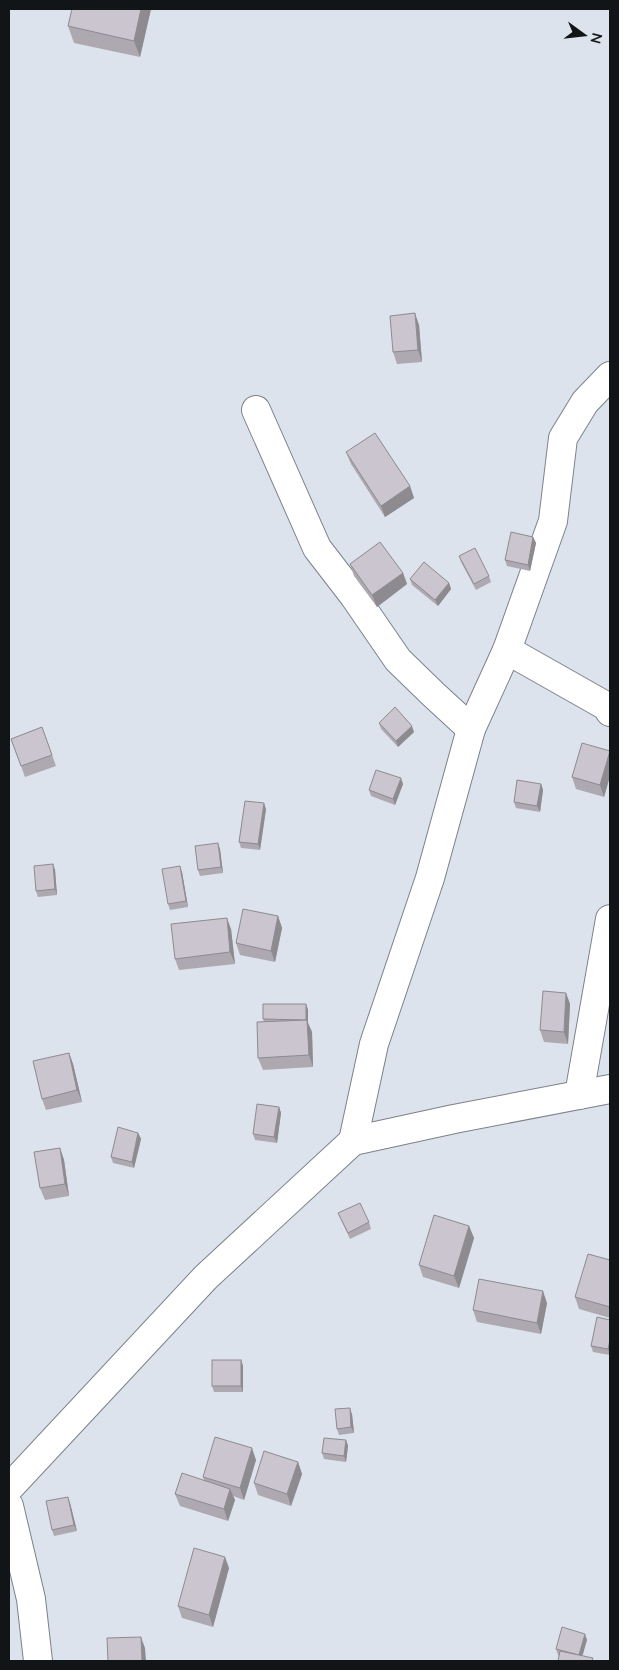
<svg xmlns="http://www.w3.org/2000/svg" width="619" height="1670" font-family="'Nunito Sans',sans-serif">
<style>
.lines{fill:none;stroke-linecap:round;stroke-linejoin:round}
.street-casing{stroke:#7c828a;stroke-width:30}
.secondary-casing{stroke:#7c828a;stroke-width:30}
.street{stroke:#fff;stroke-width:28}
.secondary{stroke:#fff;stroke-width:28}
.wall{fill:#aea9b1}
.shaded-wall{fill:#8d8a90}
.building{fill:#cac5ce;stroke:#8d8a90}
</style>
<rect width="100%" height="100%" fill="#dce3ec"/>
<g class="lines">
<g class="street-casing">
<g id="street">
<path d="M 256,410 L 317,548 L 354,596 L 398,660 L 433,694 L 471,729"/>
<path d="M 507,650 L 606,706 L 610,712"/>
<path d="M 579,1095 L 610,919"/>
<path d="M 353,1141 L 374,1044 L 430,878 L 471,729 L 507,650 L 553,521 L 563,438 L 585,402 L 610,376"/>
<path d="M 9,1506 L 31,1599 L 38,1661"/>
</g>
</g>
<g class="secondary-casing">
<path id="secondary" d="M 9,1488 L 206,1277 L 353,1141 L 454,1119 L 610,1089"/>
</g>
<use href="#street" class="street"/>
<use href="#secondary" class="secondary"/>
</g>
<g class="wall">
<path d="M 72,9 L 151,9 L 140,57 L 74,43 L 68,26 Z"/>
<path d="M 419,325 L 422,362 L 397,364 L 393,352 Z"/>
<path d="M 346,452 L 410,486 L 414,498 L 385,517 L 351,464 Z"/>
<path d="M 533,537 L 536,543 L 530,571 L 507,566 L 505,560 Z"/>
<path d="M 459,556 L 489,576 L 491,582 L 476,590 L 461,562 Z"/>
<path d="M 350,564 L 403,573 L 407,584 L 377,607 L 354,576 Z"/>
<path d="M 410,579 L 449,583 L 451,589 L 438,606 L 412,585 Z"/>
<path d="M 379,723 L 414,732 L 398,747 L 381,729 Z"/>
<path d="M 42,727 L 56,766 L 25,777 L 11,739 Z"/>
<path d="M 610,753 L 610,776 L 604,797 L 576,789 L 572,777 Z"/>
<path d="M 403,784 L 395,805 L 371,796 L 369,790 Z"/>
<path d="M 541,784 L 543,790 L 540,812 L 516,808 L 514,802 Z"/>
<path d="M 266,809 L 260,850 L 241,848 L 239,842 Z"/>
<path d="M 220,849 L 223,873 L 200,876 L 198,870 Z"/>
<path d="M 53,864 L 55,870 L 57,895 L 38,897 L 36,891 Z"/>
<path d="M 182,872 L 188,907 L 170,910 L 168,904 Z"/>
<path d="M 278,916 L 282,928 L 275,962 L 240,955 L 236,943 Z"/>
<path d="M 231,929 L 235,964 L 179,970 L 175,959 Z"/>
<path d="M 566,993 L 570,1004 L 568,1044 L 544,1042 L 540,1030 Z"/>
<path d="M 306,1004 L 308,1010 L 308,1023 L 312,1032 L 313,1067 L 263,1070 L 258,1058 L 264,1022 L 263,1019 Z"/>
<path d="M 69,1053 L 73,1064 L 82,1102 L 46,1110 L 42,1099 Z"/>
<path d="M 279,1107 L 281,1113 L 277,1143 L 255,1140 L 253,1134 Z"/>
<path d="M 138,1133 L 141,1139 L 134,1168 L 113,1163 L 111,1157 Z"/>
<path d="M 60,1148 L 64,1160 L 69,1196 L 45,1200 L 40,1188 Z"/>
<path d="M 338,1213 L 369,1222 L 371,1229 L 350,1239 Z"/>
<path d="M 469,1226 L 474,1238 L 459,1288 L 423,1277 L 419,1265 Z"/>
<path d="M 610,1260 L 610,1318 L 579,1309 L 575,1297 Z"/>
<path d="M 547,1303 L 541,1334 L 477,1322 L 473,1310 Z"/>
<path d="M 610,1320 L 610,1355 L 593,1352 L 591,1346 Z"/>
<path d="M 241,1360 L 243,1366 L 243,1392 L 214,1392 L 212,1386 Z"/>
<path d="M 352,1414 L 354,1433 L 339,1435 L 337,1429 Z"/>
<path d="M 346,1440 L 348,1446 L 346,1462 L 324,1459 L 322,1453 Z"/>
<path d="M 256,1460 L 244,1500 L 233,1496 L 235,1500 L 228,1521 L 180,1506 L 175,1494 L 204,1480 L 203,1477 Z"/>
<path d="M 298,1462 L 302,1474 L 291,1506 L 258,1495 L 254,1483 Z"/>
<path d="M 70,1503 L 77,1531 L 54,1536 L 52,1530 Z"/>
<path d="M 229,1568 L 213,1627 L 182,1618 L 178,1606 Z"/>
<path d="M 587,1640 L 559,1656 L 558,1655 L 556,1649 Z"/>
</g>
<g class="shaded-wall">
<path d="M 141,9 L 151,9 L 140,57 L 134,41 Z"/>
<path d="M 415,313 L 419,325 L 422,362 L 418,350 Z"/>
<path d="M 410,486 L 414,498 L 385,517 L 381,506 Z"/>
<path d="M 533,537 L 536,543 L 530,571 L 528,565 Z"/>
<path d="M 403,573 L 407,584 L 377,607 L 372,595 Z"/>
<path d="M 449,583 L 451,589 L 438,606 L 435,600 Z"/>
<path d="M 412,726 L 414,732 L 398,747 L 396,741 Z"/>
<path d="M 610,751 L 610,776 L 604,797 L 600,785 Z"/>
<path d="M 401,778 L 403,784 L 395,805 L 393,799 Z"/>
<path d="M 541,784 L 543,790 L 540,812 L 537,806 Z"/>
<path d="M 264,803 L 266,809 L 260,850 L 258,844 Z"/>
<path d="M 218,843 L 220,849 L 223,873 L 221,867 Z"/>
<path d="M 53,864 L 55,870 L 57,895 L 55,889 Z"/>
<path d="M 180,866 L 182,872 L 188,907 L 186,901 Z"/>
<path d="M 278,916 L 282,928 L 275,962 L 271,951 Z"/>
<path d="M 227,918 L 231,929 L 235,964 L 230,952 Z"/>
<path d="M 566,993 L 570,1004 L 568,1044 L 564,1032 Z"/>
<path d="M 306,1004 L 308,1010 L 308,1023 L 312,1032 L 313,1067 L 309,1055 L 306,1020 Z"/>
<path d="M 69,1053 L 73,1064 L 82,1102 L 77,1090 Z"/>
<path d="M 279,1107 L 281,1113 L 277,1143 L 274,1137 Z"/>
<path d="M 138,1133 L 141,1139 L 134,1168 L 132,1162 Z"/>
<path d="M 60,1148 L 64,1160 L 69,1196 L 65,1184 Z"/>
<path d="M 469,1226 L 474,1238 L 459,1288 L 454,1276 Z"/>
<path d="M 543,1291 L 547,1303 L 541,1334 L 537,1323 Z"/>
<path d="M 610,1340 L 610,1355 L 608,1349 Z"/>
<path d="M 241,1360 L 243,1366 L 243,1392 L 241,1386 Z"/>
<path d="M 350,1408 L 352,1414 L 354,1433 L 351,1427 Z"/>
<path d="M 346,1440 L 348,1446 L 346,1462 L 344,1456 Z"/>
<path d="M 252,1448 L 256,1460 L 244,1500 L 240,1488 Z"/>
<path d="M 298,1462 L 302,1474 L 291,1506 L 287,1494 Z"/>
<path d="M 230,1489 L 235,1500 L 228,1521 L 224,1509 Z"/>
<path d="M 68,1497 L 70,1503 L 77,1531 L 74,1525 Z"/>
<path d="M 225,1557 L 229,1568 L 213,1627 L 209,1615 Z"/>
<path d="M 585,1634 L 587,1640 L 581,1661 L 578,1656 Z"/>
<path d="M 141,1637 L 145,1648 L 146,1661 L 142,1661 Z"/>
</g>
<g class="building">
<path d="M 72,9 L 141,9 L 134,41 L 68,26 Z"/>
<path d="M 415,313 L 418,350 L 393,352 L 390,316 Z"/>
<path d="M 375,433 L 410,486 L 381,506 L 346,452 Z"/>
<path d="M 511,532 L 533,537 L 528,565 L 505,560 Z"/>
<path d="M 380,542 L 403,573 L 372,595 L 350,564 Z"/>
<path d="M 475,548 L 489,576 L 474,584 L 459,556 Z"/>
<path d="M 424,562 L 449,583 L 435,600 L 410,579 Z"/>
<path d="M 395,707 L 412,726 L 396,741 L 379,723 Z"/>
<path d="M 42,727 L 52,755 L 21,766 L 11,739 Z"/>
<path d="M 582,743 L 610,751 L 600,785 L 572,777 Z"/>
<path d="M 376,770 L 401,778 L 393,799 L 369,790 Z"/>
<path d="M 517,780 L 541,784 L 537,806 L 514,802 Z"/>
<path d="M 245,801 L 264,803 L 258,844 L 239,842 Z"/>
<path d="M 218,843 L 221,867 L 198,870 L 195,846 Z"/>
<path d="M 53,864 L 55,889 L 36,891 L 34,866 Z"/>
<path d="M 180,866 L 186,901 L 168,904 L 162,869 Z"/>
<path d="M 243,909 L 278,916 L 271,951 L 236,943 Z"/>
<path d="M 227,918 L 230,952 L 175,959 L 171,924 Z"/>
<path d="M 543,991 L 566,993 L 564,1032 L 540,1030 Z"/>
<path d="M 263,1004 L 306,1004 L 306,1020 L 263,1019 Z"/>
<path d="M 307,1020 L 309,1055 L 258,1058 L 257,1022 Z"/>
<path d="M 69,1053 L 77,1090 L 42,1099 L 33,1061 Z"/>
<path d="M 257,1104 L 279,1107 L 274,1137 L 253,1134 Z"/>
<path d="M 118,1127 L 138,1133 L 132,1162 L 111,1157 Z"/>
<path d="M 60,1148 L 65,1184 L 40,1188 L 34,1152 Z"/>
<path d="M 360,1203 L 369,1222 L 348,1233 L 338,1213 Z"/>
<path d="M 434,1215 L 469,1226 L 454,1276 L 419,1265 Z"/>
<path d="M 588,1254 L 610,1260 L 610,1307 L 575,1297 Z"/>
<path d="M 479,1279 L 543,1291 L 537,1323 L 473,1310 Z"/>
<path d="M 597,1317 L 610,1320 L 610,1340 L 608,1349 L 591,1346 Z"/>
<rect x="212" y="1360" width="29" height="26"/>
<path d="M 350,1408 L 351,1427 L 337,1429 L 335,1409 Z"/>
<path d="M 215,1437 L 252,1448 L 240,1488 L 203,1477 Z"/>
<path d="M 324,1438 L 346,1440 L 344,1456 L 322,1453 Z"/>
<path d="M 264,1451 L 298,1462 L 287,1494 L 254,1483 Z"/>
<path d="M 182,1473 L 230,1489 L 224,1509 L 175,1494 Z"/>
<path d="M 68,1497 L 74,1525 L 52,1530 L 46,1501 Z"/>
<path d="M 194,1548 L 225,1557 L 209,1615 L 178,1606 Z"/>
<path d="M 562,1627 L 585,1634 L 579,1655 L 556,1649 Z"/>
<path d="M 141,1637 L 142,1661 L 108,1661 L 107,1638 Z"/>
<path d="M 560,1651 L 593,1658 L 592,1661 L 558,1661 Z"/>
</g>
<rect width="619" height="1670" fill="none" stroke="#121518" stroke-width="20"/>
<g transform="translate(584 35) rotate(105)" stroke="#dce3ec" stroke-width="4" paint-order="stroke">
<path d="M0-4L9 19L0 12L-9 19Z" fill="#121518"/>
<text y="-8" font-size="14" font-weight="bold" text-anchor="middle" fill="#121518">N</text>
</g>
</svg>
